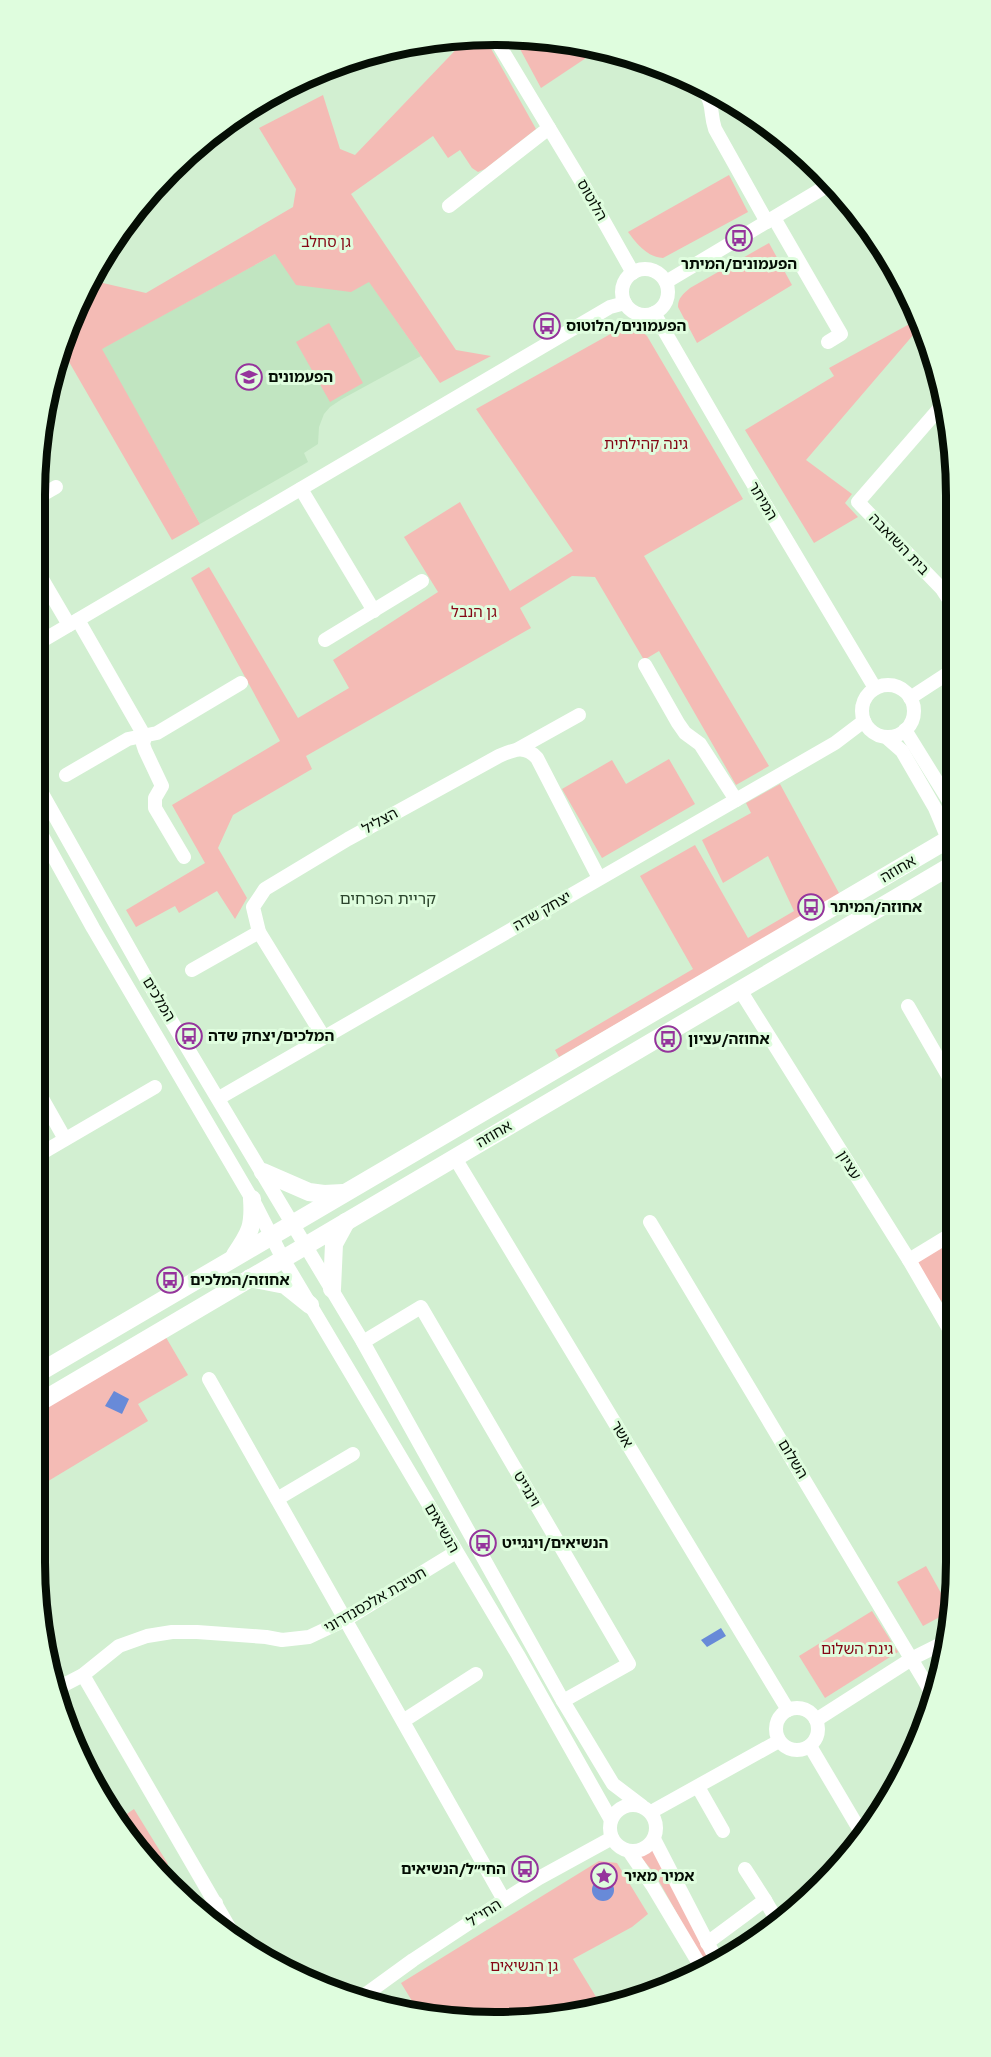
<svg xmlns="http://www.w3.org/2000/svg" width="991" height="2057" font-family="'Golos Text','Noto Sans Hebrew',sans-serif">
<style>
.built{fill:#c1e5c1}
.green{fill:#f4bbb5}
.water{fill:#688ad8}
.lines{fill:none;stroke-linecap:round;stroke-linejoin:round}
.minor{stroke:#fff;stroke-width:14}
.major{stroke:#fff;stroke-width:18}
.labels{text-anchor:middle;stroke-width:6;stroke-linejoin:round;paint-order:stroke}
.street-label{font-size:15px;fill:#050e05;stroke:#dffdde}
.park-label{font-size:15px;fill:#840614;stroke:#dffdde}
.poi-label{font-size:15px;font-weight:bold;fill:#050e05;stroke:#dffdde;text-anchor:start}
.neighbourhood-label{font-size:16px;fill:#2c452d;stroke:#dffdde}
.rim{fill:none;stroke:#050e05;stroke-width:8}
</style>
<rect width="100%" height="100%" fill="#d2efd1"/>
<g class="built">
<path d="M 875,239 L 918,313 L 913,316 L 870,242 Z"/>
<path d="M 275,254 L 369,281 L 421,356 L 342,399 L 330,407 L 324,414 L 319,427 L 318,444 L 304,453 L 308,462 L 200,524 L 101,349 Z"/>
</g>
<g class="green">
<path d="M 484,36 L 536,129 L 485,169 L 478,172 L 472,168 L 460,150 L 448,158 L 433,136 L 351,194 L 456,350 L 491,356 L 440,383 L 369,282 L 351,292 L 296,285 L 275,254 L 102,349 L 200,524 L 172,540 L 61,348 L 70,319 L 90,280 L 146,293 L 293,207 L 296,189 L 259,128 L 323,95 L 340,149 L 355,155 L 468,37 Z"/>
<path d="M 537,39 L 586,43 L 601,48 L 541,88 L 520,49 Z"/>
<path d="M 729,175 L 748,212 L 663,258 C 647,257 637,244 628,232 Z"/>
<path d="M 769,243 L 792,285 L 697,343 L 678,307 C 678,298 683,294 690,288 Z"/>
<path d="M 918,313 L 922,319 L 929,346 L 914,334 L 806,460 L 852,494 L 845,503 L 858,517 L 814,543 L 745,430 L 834,376 L 829,368 L 915,321 L 913,316 Z"/>
<path d="M 329,323 L 363,383 L 330,402 L 296,342 Z"/>
<path d="M 631,326 L 639,329 L 647,336 L 743,499 L 644,556 L 769,766 L 736,785 L 659,651 L 644,660 L 595,577 L 572,576 L 520,608 L 531,628 L 306,756 L 312,769 L 233,815 L 218,848 L 247,898 L 235,919 L 217,891 L 179,913 L 175,906 L 136,927 L 126,910 L 205,863 L 172,805 L 280,741 L 191,578 L 209,567 L 298,718 L 349,688 L 333,660 L 438,592 L 404,537 L 460,502 L 510,591 L 573,551 L 476,409 L 623,327 Z"/>
<path d="M 669,759 L 695,804 L 602,858 L 562,789 L 612,760 L 626,784 Z"/>
<path d="M 780,784 L 840,895 L 559,1057 L 555,1050 L 693,969 L 640,876 L 695,845 L 748,938 L 794,911 L 768,856 L 723,883 L 702,840 L 751,813 L 746,803 Z"/>
<path d="M 955,1240 L 956,1324 L 916,1262 Z"/>
<path d="M 164,1334 L 188,1375 L 138,1404 L 148,1421 L 35,1489 L 35,1411 Z"/>
<path d="M 926,1566 L 951,1611 L 923,1626 L 897,1582 Z"/>
<path d="M 872,1611 L 898,1652 L 825,1698 L 799,1656 Z"/>
<path d="M 134,1809 L 168,1864 L 157,1871 L 130,1842 L 118,1820 Z"/>
<path d="M 655,1849 L 717,1964 L 708,1969 L 655,1874 L 640,1856 Z"/>
<path d="M 599,1861 L 617,1863 L 648,1914 L 632,1927 L 573,1959 L 601,2005 L 555,2019 L 420,2014 L 401,1983 Z"/>
</g>
<g class="water">
<path d="M 114,1391 L 129,1399 L 122,1414 L 105,1406 Z"/>
<path d="M 721,1628 L 726,1636 L 707,1647 L 701,1640 Z"/>
<circle cx="603" cy="1890" r="11"/>
</g>
<g class="lines">
<g class="minor">
<path d="M 493,35 L 584,186 L 633,273"/>
<path d="M 702,87 C 715,106 709,110 715,129 L 767,222"/>
<path d="M 449,206 L 549,128"/>
<path d="M 774,218 L 841,334 L 828,342"/>
<circle cx="645" cy="292" r="23"/>
<path d="M 666,282 L 830,184"/>
<path d="M 654,313 L 746,472 L 875,688"/>
<path d="M 944,403 L 858,502 L 942,589 L 953,606"/>
<path d="M 301,489 L 374,611"/>
<path d="M 35,499 L 56,487"/>
<path d="M 35,567 L 69,625"/>
<path d="M 78,620 L 145,737 L 143,744 L 145,750 L 162,786 L 155,798 L 155,808 L 184,857"/>
<path d="M 325,640 L 422,581"/>
<path d="M 35,645 L 610,307 L 625,303"/>
<path d="M 645,665 L 678,723 L 685,733 L 700,744 L 736,800"/>
<circle cx="888" cy="711" r="26"/>
<path d="M 910,698 L 953,670"/>
<path d="M 905,730 L 954,809"/>
<path d="M 886,737 L 902,751 L 935,808 L 948,839 L 954,849"/>
<path d="M 518,749 L 579,715"/>
<path d="M 66,775 L 128,739 L 157,733 L 241,683"/>
<path d="M 35,781 L 151,987 L 363,1342 L 563,1701 L 613,1784 L 642,1806"/>
<path d="M 35,823 L 93,928 L 256,1206 L 283,1259 L 518,1655 L 611,1820"/>
<path d="M 192,970 L 259,932"/>
<path d="M 740,990 L 909,1260 L 956,1341"/>
<path d="M 908,1006 L 950,1079 L 955,1076"/>
<path d="M 323,1036 L 259,932 L 253,907 L 265,889 L 348,839 L 499,756 C 515,749 525,745 537,758 L 599,878"/>
<path d="M 35,1086 L 65,1139"/>
<path d="M 219,1098 L 835,743 L 864,721"/>
<path d="M 35,1157 L 155,1087"/>
<path d="M 455,1158 L 788,1710"/>
<path d="M 650,1222 L 934,1697"/>
<path d="M 909,1260 L 955,1232"/>
<path d="M 363,1342 L 421,1307 L 629,1664 L 563,1701"/>
<path d="M 209,1379 L 504,1900"/>
<path d="M 277,1499 L 353,1454"/>
<path d="M 83,1675 L 237,1941"/>
<path d="M 56,1689 L 83,1675 L 119,1646 L 147,1636 L 172,1632 L 197,1632 L 266,1637 L 282,1640 L 309,1637 L 345,1620 L 456,1552"/>
<circle cx="797" cy="1729" r="21"/>
<path d="M 816,1720 L 913,1658 L 949,1640"/>
<path d="M 403,1721 L 476,1674"/>
<path d="M 810,1746 L 862,1834"/>
<path d="M 698,1787 L 723,1831"/>
<circle cx="633" cy="1828" r="23"/>
<path d="M 651,1812 L 779,1741"/>
<path d="M 654,1839 L 718,1963"/>
<path d="M 629,1851 L 652,1885 L 704,1972"/>
<path d="M 745,1869 L 765,1900"/>
<path d="M 198,1913 L 216,1903"/>
<path d="M 707,1943 L 765,1900 L 779,1924"/>
<path d="M 362,1997 L 413,1960 L 504,1900 L 539,1878 L 612,1838"/>
</g>
<g class="major">
<path d="M 263,1172 L 309,1192 L 324,1194 L 343,1193"/>
<path d="M 235,1255 C 250,1233 254,1226 252,1199"/>
<path d="M 250,1278 L 285,1285 L 310,1305"/>
<path d="M 332,1289 L 334,1244 L 346,1222"/>
<path d="M 35,1375 L 954,836"/>
<path d="M 35,1405 L 954,864"/>
</g>
</g>
<defs>
<g id="bus-ring" transform="scale(1.35)"><circle r="9.5" fill="#dffdde" stroke="#95349c" stroke-width="1.5"/><path d="M-5-6H5V4H4V6H2V4H-2V6H-4V4H-5ZM-3.5-4V0h7V-4ZM-3.5 1.2v1.5H-2V1.2ZM2 1.2v1.5H3.5V1.2Z" fill="#95349c"/></g>
<g id="school-ring" transform="scale(1.35)"><circle r="9.5" fill="#dffdde" stroke="#95349c" stroke-width="1.5"/><path d="M0-5L7-2L0 1L-7-2ZM-4 1L0 2.5L4 1V4Q0 6-4 4Z" fill="#95349c"/></g>
<g id="sight-ring" transform="scale(1.35)"><circle r="9.5" fill="#dffdde" stroke="#95349c" stroke-width="1.5"/><path d="M0-6L1.8-2.2L6-1.7L2.9 1.2L3.7 5.4L0 3.3L-3.7 5.4L-2.9 1.2L-6-1.7L-1.8-2.2Z" fill="#95349c"/></g>
</defs>
<g fill-rule="evenodd">
<use href="#bus-ring" x="739" y="238"/>
<use href="#bus-ring" x="547" y="326"/>
<use href="#school-ring" x="249" y="377"/>
<use href="#bus-ring" x="811" y="907"/>
<use href="#bus-ring" x="189" y="1036"/>
<use href="#bus-ring" x="668" y="1039"/>
<use href="#bus-ring" x="170" y="1280"/>
<use href="#bus-ring" x="483" y="1543"/>
<use href="#bus-ring" x="525" y="1869"/>
<use href="#sight-ring" x="604" y="1876"/>
</g>
<g class="labels">
<g class="street-label">
<text transform="translate(592 200) rotate(60)" y="5">הלוטוס</text>
<text transform="translate(763 501) rotate(59)" y="5">המיתר</text>
<text transform="translate(899 544) rotate(46)" y="5">בית השואבה</text>
<text transform="translate(380 821) rotate(-29)" y="5">הצליל</text>
<text transform="translate(898 869) rotate(-30)" y="5">אחוזה</text>
<text transform="translate(542 911) rotate(-30)" y="5">יצחק שדה</text>
<text transform="translate(159 999) rotate(59)" y="5">המלכים</text>
<text transform="translate(494 1134) rotate(-30)" y="5">אחוזה</text>
<text transform="translate(849 1165) rotate(58)" y="5">עציון</text>
<text transform="translate(622 1434) rotate(59)" y="5">אשר</text>
<text transform="translate(793 1459) rotate(59)" y="5">השלום</text>
<text transform="translate(527 1489) rotate(60)" y="5">וינגייט</text>
<text transform="translate(442 1528) rotate(60)" y="5">הנשיאים</text>
<text transform="translate(375 1600) rotate(-30)" y="5">חטיבת אלכסנדרוני</text>
<text transform="translate(484 1913) rotate(-33)" y="5">החי"ל</text>
</g>
<g class="park-label">
<text x="326" y="247">גן סחלב</text>
<text x="646" y="449">גינה קהילתית</text>
<text x="474" y="617">גן הנבל</text>
<text x="857" y="1654">גינת השלום</text>
<text x="524" y="1971">גן הנשיאים</text>
</g>
<g class="poi-label">
<text x="739" y="269" text-anchor="middle">הפעמונים/המיתר</text>
<text x="566" y="331">הפעמונים/הלוטוס</text>
<text x="268" y="382">הפעמונים</text>
<text x="830" y="912">אחוזה/המיתר</text>
<text x="208" y="1041">המלכים/יצחק שדה</text>
<text x="688" y="1044">אחוזה/עציון</text>
<text x="190" y="1285">אחוזה/המלכים</text>
<text x="502" y="1548">הנשיאים/וינגייט</text>
<text x="506" y="1874" text-anchor="end">החי״ל/הנשיאים</text>
<text x="624" y="1881">אמיר מאיר</text>
</g>
<g class="neighbourhood-label">
<text x="388" y="904">קריית הפרחים</text>
</g>
</g>
<path d="M0 0H991V2057H0ZM495 45H496A450 450 0 0 1 946 495V1562A450 450 0 0 1 496 2012H495A450 450 0 0 1 45 1562V495A450 450 0 0 1 495 45Z" fill="#dffdde" fill-rule="evenodd"/>
<path class="rim" d="M495 45H496A450 450 0 0 1 946 495V1562A450 450 0 0 1 496 2012H495A450 450 0 0 1 45 1562V495A450 450 0 0 1 495 45Z"/>
</svg>
